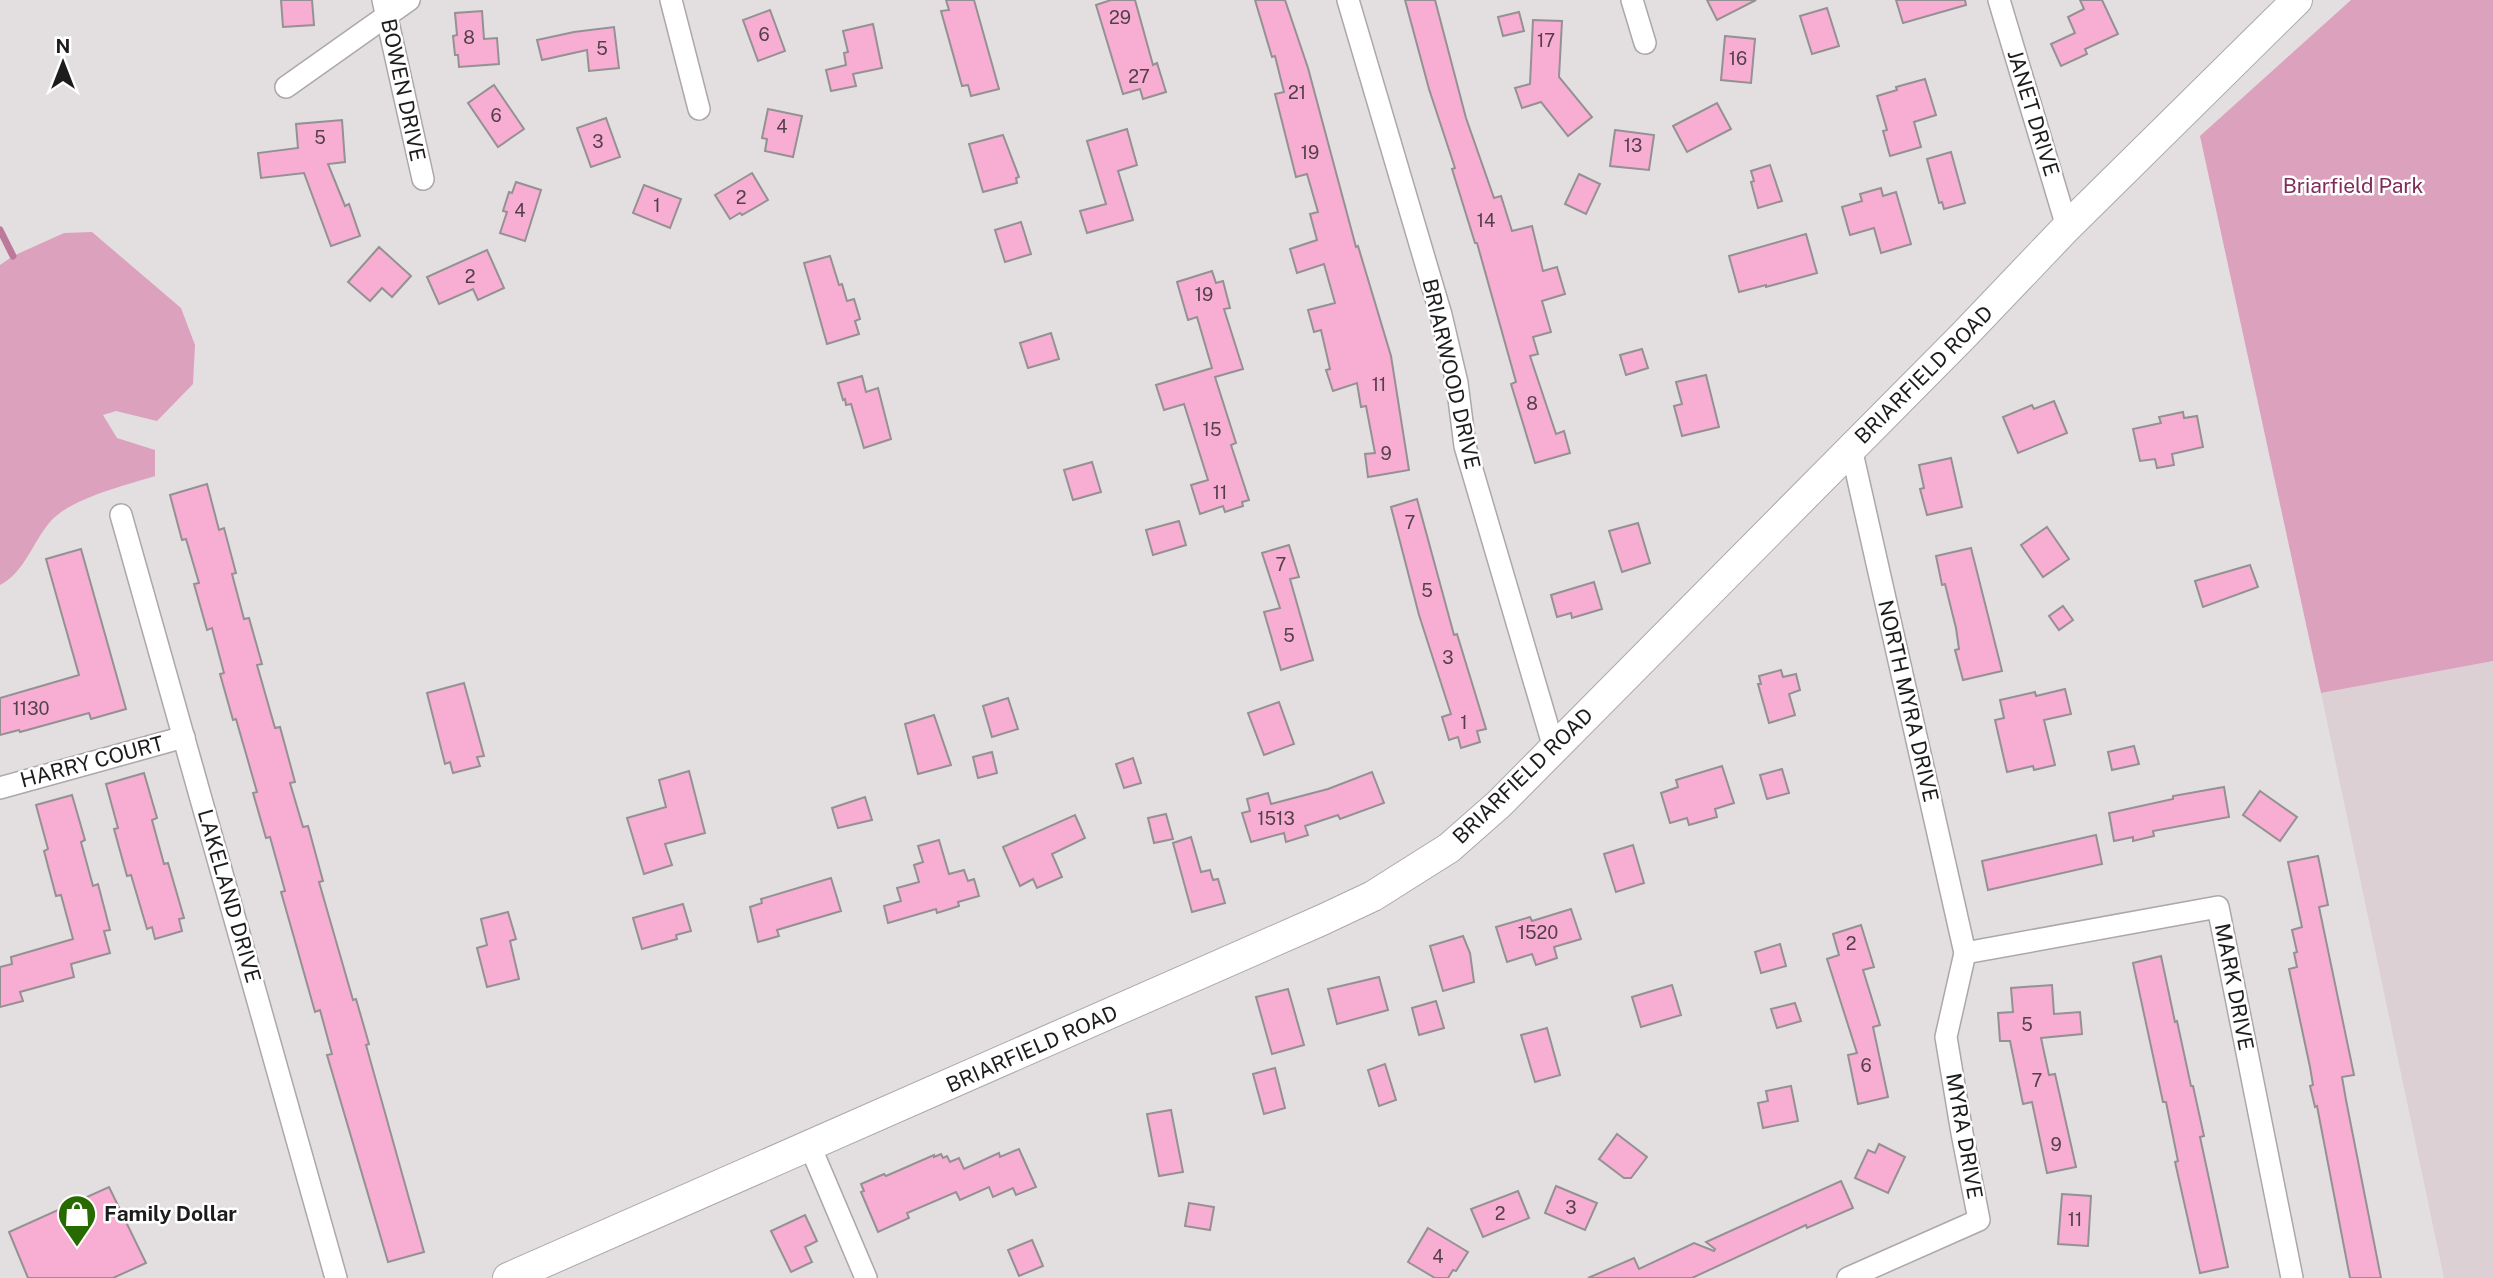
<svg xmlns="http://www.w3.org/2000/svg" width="2493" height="1278" font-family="'Public Sans',sans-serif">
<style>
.built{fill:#dcd0d5}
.green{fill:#dba1bd}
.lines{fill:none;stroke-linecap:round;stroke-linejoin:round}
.stream{stroke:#bd789b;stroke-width:7}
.building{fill:#f8aed3;stroke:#949192;stroke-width:2}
.minor-casing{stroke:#aca8aa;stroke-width:24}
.secondary-casing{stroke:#aca8aa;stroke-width:32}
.minor{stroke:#fff;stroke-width:21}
.secondary{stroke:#fff;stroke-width:30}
.labels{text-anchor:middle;stroke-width:5;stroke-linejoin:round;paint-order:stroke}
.number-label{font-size:18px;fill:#54404a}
.street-label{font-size:21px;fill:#1d1c1c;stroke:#fff}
.park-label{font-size:21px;fill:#7f2c5b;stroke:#fff}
.poi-label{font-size:21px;font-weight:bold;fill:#1d1c1c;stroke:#fff;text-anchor:start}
</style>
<rect width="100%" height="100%" fill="#e3dfe0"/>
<path class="built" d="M 2493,661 L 2493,1278 L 2444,1278 L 2321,693 Z"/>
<g class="green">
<path d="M 2351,0 L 2493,0 L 2493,661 L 2321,693 L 2200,136 Z"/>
<path d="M 92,232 L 181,308 L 195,345 L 193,384 L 157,421 L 116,411 L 103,415 L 117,438 L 155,450 L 155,476 C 126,485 69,499 50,522 C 32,543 25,572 0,585 L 0,265 L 13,256 L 64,233 Z"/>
</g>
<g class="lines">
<path class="stream" d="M 0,230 L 13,256"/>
</g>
<g class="building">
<path d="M 281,0 L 312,0 L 314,25 L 283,27 Z"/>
<path d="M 946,0 L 974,0 L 999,89 L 971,96 L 968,85 L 962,86 L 941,11 L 949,10 Z"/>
<path d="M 1111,0 L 1135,0 L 1153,65 L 1157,63 L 1166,92 L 1143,99 L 1140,89 L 1123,94 L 1096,5 Z"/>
<path d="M 1255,0 L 1285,0 L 1308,68 L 1356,247 L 1358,246 L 1391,356 L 1409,470 L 1368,477 L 1365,454 L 1375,453 L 1366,406 L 1361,407 L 1357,383 L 1333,391 L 1326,370 L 1330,369 L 1321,330 L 1314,332 L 1308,310 L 1335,303 L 1324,264 L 1297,273 L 1290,249 L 1317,240 L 1310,214 L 1318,212 L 1307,174 L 1296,177 L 1275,94 L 1284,92 L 1275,56 L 1272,57 Z"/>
<path d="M 1405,0 L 1435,0 L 1466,118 L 1494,198 L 1501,196 L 1512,231 L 1532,226 L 1543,271 L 1557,267 L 1565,294 L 1542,301 L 1551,332 L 1533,337 L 1538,354 L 1530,356 L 1556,434 L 1564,431 L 1570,453 L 1535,463 L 1511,384 L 1516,382 L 1477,243 L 1475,243 L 1452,169 L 1455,168 L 1429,89 Z"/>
<path d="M 1707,0 L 1756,0 L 1717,20 Z"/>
<path d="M 1896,0 L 1965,0 L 1966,5 L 1903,23 Z"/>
<path d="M 2080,0 L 2102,0 L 2118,34 L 2085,49 L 2087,54 L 2061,66 L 2051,44 L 2075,33 L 2068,17 L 2084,9 Z"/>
<path d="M 1827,8 L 1839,46 L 1812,54 L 1800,16 Z"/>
<path d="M 770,10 L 785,51 L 758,61 L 743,20 Z"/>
<path d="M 482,11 L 484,39 L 497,38 L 499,64 L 459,67 L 458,55 L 455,55 L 453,36 L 457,35 L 455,13 Z"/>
<path d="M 1519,12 L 1524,31 L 1503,36 L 1498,17 Z"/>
<path d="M 1533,20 L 1562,21 L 1559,77 L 1592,117 L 1568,136 L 1541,102 L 1522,108 L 1515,88 L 1530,84 Z"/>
<path d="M 873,24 L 882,68 L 853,74 L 856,86 L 831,91 L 826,70 L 846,65 L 844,53 L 848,52 L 843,31 Z"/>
<path d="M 614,27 L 619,68 L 589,71 L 587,50 L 542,60 L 537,40 L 574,32 Z"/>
<path d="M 1725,36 L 1755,39 L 1751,83 L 1721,80 Z"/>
<path d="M 1925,79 L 1936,115 L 1914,122 L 1921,147 L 1890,156 L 1883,131 L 1887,130 L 1877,96 L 1897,90 L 1896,87 Z"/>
<path d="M 494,85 L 524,129 L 498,147 L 468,103 Z"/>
<path d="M 1717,103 L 1731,129 L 1687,152 L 1673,126 Z"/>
<path d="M 768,109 L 802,116 L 793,157 L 765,151 L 767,139 L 762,138 Z"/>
<path d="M 606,118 L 620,157 L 591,167 L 577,128 Z"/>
<path d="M 342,120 L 345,162 L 328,164 L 345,206 L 349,204 L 360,236 L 331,246 L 304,173 L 261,178 L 258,153 L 298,148 L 296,124 Z"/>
<path d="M 1127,129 L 1137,165 L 1118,171 L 1133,220 L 1087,233 L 1080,211 L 1106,204 L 1087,141 Z"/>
<path d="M 1615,130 L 1654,135 L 1649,170 L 1610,166 Z"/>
<path d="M 1003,135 L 1019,177 L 1016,178 L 1017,183 L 983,192 L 969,144 Z"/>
<path d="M 1951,152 L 1965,203 L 1944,209 L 1942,202 L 1939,203 L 1927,159 Z"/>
<path d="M 1770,165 L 1782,201 L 1758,208 L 1751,182 L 1754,181 L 1751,171 Z"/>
<path d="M 752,173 L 768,200 L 742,215 L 740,213 L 730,219 L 715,195 Z"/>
<path d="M 1579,174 L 1600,184 L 1586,214 L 1565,204 Z"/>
<path d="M 516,182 L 541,190 L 525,241 L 500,233 L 507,212 L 503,211 L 509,192 L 512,193 Z"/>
<path d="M 644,185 L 681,199 L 670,228 L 633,213 Z"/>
<path d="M 1881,188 L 1883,196 L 1896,192 L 1911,244 L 1881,253 L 1874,228 L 1850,235 L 1842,207 L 1862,201 L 1860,194 Z"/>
<path d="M 1021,222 L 1031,254 L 1005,262 L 995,230 Z"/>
<path d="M 1806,234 L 1817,273 L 1766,287 L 1766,285 L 1739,292 L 1729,256 Z"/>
<path d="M 379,247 L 411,276 L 392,297 L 382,288 L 370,301 L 348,282 Z"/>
<path d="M 487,250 L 504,288 L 478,300 L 473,289 L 439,304 L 427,277 Z"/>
<path d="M 830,256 L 839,285 L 842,284 L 847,301 L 854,299 L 860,319 L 855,321 L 859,334 L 827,344 L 804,263 Z"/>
<path d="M 1212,271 L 1216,283 L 1223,281 L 1230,308 L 1224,309 L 1243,369 L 1215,377 L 1236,443 L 1231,445 L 1249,500 L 1242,502 L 1243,506 L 1225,512 L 1223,506 L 1200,514 L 1191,485 L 1208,480 L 1184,404 L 1164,410 L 1156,385 L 1212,368 L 1197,317 L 1188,320 L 1177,282 Z"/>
<path d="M 1051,333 L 1059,359 L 1028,368 L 1020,343 Z"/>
<path d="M 1642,349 L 1648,368 L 1626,375 L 1620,355 Z"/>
<path d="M 1706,375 L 1719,427 L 1682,436 L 1674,406 L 1682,404 L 1676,382 Z"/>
<path d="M 862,376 L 866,392 L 878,388 L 891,439 L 864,448 L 851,404 L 846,405 L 845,399 L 843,400 L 838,383 Z"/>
<path d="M 2054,401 L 2067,433 L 2018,453 L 2003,417 L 2032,405 L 2034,409 Z"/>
<path d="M 2183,412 L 2184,418 L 2197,416 L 2203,447 L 2172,454 L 2174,465 L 2157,468 L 2155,459 L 2140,461 L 2133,429 L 2161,423 L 2159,417 Z"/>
<path d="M 1951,458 L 1962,507 L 1927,515 L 1920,489 L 1924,488 L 1919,465 Z"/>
<path d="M 1092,462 L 1101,492 L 1073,500 L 1064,470 Z"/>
<path d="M 207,484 L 219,530 L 224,528 L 236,573 L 232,574 L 244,619 L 249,618 L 262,664 L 257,665 L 275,728 L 280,727 L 295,782 L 290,783 L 303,827 L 308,826 L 323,881 L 319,882 L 353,1000 L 356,999 L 369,1044 L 366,1045 L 424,1252 L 388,1262 L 327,1055 L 332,1054 L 320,1010 L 315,1012 L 295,941 L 281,892 L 285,891 L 270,837 L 266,838 L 253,793 L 257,792 L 236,719 L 233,720 L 220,674 L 224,673 L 212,628 L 207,630 L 194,584 L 199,583 L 186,539 L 182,540 L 170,495 Z"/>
<path d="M 1417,499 L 1454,635 L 1457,634 L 1486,729 L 1477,731 L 1480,742 L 1461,748 L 1458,737 L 1449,740 L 1442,717 L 1451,714 L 1419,615 L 1391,507 Z"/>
<path d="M 1179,521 L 1186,545 L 1153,555 L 1146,530 Z"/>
<path d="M 1638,523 L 1650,563 L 1622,572 L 1609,531 Z"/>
<path d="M 2047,527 L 2069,559 L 2043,577 L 2021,545 Z"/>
<path d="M 1289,545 L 1299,577 L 1290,579 L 1313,660 L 1281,670 L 1264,612 L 1280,608 L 1262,553 Z"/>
<path d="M 1971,548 L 2002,671 L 1963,680 L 1955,650 L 1959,649 L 1956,628 L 1945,584 L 1942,585 L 1936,556 Z"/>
<path d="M 81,549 L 126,709 L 91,719 L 89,713 L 20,732 L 19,730 L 0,735 L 0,698 L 79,675 L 46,559 Z"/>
<path d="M 2250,565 L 2258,587 L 2203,607 L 2195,581 Z"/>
<path d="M 1594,582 L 1602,609 L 1572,618 L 1571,613 L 1557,617 L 1551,595 Z"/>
<path d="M 2063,606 L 2073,620 L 2059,630 L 2049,616 Z"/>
<path d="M 1781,670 L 1783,677 L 1796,674 L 1800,690 L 1789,694 L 1795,715 L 1769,723 L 1758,684 L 1761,684 L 1759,676 Z"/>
<path d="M 464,683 L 484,756 L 477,757 L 480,766 L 453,773 L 450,762 L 445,764 L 427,693 Z"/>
<path d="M 2065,689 L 2071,714 L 2044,720 L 2055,765 L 2034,770 L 2033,766 L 2007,772 L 1995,720 L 2004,718 L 2000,700 L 2035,692 L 2036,696 Z"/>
<path d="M 1008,698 L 1018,729 L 992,737 L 983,706 Z"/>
<path d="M 1279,702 L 1294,744 L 1264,755 L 1248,713 Z"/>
<path d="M 934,715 L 951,765 L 918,774 L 905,724 Z"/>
<path d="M 2134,746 L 2139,764 L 2112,770 L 2108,752 Z"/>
<path d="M 992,752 L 997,773 L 978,778 L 973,757 Z"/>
<path d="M 1133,758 L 1141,783 L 1124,788 L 1116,764 Z"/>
<path d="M 1722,766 L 1734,803 L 1715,809 L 1717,817 L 1689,825 L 1687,818 L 1670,823 L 1661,793 L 1678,787 L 1676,780 Z"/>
<path d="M 1782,769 L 1789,793 L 1767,799 L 1760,775 Z"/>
<path d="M 689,771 L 705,833 L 665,844 L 672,865 L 644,874 L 627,818 L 666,807 L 659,780 Z"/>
<path d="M 1372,772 L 1384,803 L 1340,819 L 1338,815 L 1305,826 L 1308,835 L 1286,842 L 1284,833 L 1251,842 L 1242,813 L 1250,811 L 1247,799 L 1268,793 L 1271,804 L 1328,789 Z"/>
<path d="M 144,773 L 157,818 L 152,820 L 164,864 L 168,863 L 184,918 L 179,919 L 182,931 L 155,939 L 152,927 L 147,929 L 131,875 L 127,876 L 114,829 L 118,828 L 106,784 Z"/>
<path d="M 2224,787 L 2229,817 L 2153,831 L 2154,836 L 2133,841 L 2133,837 L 2114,841 L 2109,813 L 2173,799 L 2173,796 Z"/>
<path d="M 2260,791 L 2297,817 L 2280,841 L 2243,815 Z"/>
<path d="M 72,795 L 85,840 L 81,842 L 93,886 L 98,884 L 110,930 L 104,931 L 110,953 L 71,964 L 74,977 L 20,992 L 23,1001 L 0,1007 L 0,967 L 12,964 L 11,957 L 73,939 L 61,895 L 56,896 L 44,851 L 48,849 L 36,805 Z"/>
<path d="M 865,797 L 872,820 L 838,828 L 832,808 Z"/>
<path d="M 1166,814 L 1173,839 L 1154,843 L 1148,818 Z"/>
<path d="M 1075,815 L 1085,838 L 1052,854 L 1062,877 L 1037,888 L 1033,879 L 1020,886 L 1003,847 Z"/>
<path d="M 2096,835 L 2102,864 L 1988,890 L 1982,861 Z"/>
<path d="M 1191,837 L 1201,872 L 1210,870 L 1213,880 L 1218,879 L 1225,903 L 1192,912 L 1173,843 Z"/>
<path d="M 939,840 L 949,874 L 964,870 L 968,881 L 974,879 L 979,896 L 958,902 L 959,906 L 937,913 L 936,909 L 888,923 L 884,906 L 901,901 L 897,888 L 919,882 L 914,865 L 923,862 L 918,846 Z"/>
<path d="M 1633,845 L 1644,883 L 1616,892 L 1604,854 Z"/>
<path d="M 2318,856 L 2328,905 L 2319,907 L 2354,1075 L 2342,1077 L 2346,1100 L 2381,1278 L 2350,1278 L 2317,1106 L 2315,1107 L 2310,1086 L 2313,1085 L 2310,1067 L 2289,969 L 2297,967 L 2294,953 L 2297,952 L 2292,930 L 2302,927 L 2288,862 Z"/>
<path d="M 831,878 L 841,911 L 777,930 L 779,936 L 758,942 L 750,907 L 762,903 L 761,899 Z"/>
<path d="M 683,904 L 691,931 L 676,935 L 677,939 L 642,949 L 633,918 Z"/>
<path d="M 1571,909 L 1581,939 L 1554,947 L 1557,958 L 1536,965 L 1532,954 L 1507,962 L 1496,927 L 1530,917 L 1532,921 Z"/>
<path d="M 508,912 L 516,939 L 510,941 L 519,979 L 487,987 L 477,948 L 487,945 L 481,919 Z"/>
<path d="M 1861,925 L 1874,967 L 1863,970 L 1880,1025 L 1873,1027 L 1888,1097 L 1858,1104 L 1848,1055 L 1857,1053 L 1827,959 L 1839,955 L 1833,934 Z"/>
<path d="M 1463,936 L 1470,953 L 1474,982 L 1443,991 L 1430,946 Z"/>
<path d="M 1780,944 L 1786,966 L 1761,973 L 1755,952 Z"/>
<path d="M 2161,956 L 2175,1022 L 2177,1021 L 2191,1086 L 2193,1086 L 2204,1136 L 2200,1137 L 2228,1267 L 2200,1273 L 2175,1162 L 2178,1161 L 2166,1102 L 2163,1102 L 2133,963 Z"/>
<path d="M 1379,977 L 1388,1010 L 1337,1024 L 1328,989 Z"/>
<path d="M 1672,985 L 1681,1015 L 1641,1027 L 1632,997 Z"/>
<path d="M 2052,985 L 2054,1014 L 2080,1012 L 2082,1034 L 2041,1038 L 2049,1075 L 2055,1074 L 2076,1167 L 2047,1173 L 2032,1102 L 2023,1104 L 2010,1041 L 2000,1041 L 1998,1013 L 2013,1012 L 2011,988 Z"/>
<path d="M 1288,989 L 1304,1045 L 1272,1054 L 1256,997 Z"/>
<path d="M 1436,1001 L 1444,1028 L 1419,1035 L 1412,1008 Z"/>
<path d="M 1795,1003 L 1801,1021 L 1777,1028 L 1771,1009 Z"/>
<path d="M 1547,1028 L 1560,1075 L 1535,1082 L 1521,1035 Z"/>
<path d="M 1385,1064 L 1396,1100 L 1379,1106 L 1368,1070 Z"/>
<path d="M 1275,1068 L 1285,1108 L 1264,1114 L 1253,1074 Z"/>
<path d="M 1791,1086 L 1798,1121 L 1763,1128 L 1758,1103 L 1768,1101 L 1766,1091 Z"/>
<path d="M 1171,1110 L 1183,1172 L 1159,1176 L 1147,1114 Z"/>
<path d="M 1617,1134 L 1647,1157 L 1631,1178 L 1624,1178 L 1599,1159 Z"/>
<path d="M 1879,1144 L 1905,1157 L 1888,1193 L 1855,1178 L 1868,1150 L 1875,1153 Z"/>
<path d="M 1019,1149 L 1036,1187 L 1016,1195 L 1013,1188 L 993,1197 L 989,1187 L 960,1200 L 956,1192 L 907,1213 L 909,1218 L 878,1232 L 861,1192 L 864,1191 L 861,1184 L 884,1174 L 886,1176 L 934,1155 L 934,1157 L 941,1154 L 943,1158 L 947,1156 L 950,1162 L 959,1158 L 964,1169 L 999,1153 L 1000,1157 Z"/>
<path d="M 1841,1181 L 1853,1208 L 1807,1228 L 1806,1225 L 1692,1278 L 1588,1278 L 1634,1258 L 1639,1269 L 1694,1243 L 1714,1251 L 1715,1249 L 1706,1242 Z"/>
<path d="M 1556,1186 L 1597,1203 L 1585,1230 L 1545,1213 Z"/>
<path d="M 109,1187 L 146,1263 L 113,1278 L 28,1278 L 9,1232 Z"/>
<path d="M 1518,1191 L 1529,1218 L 1483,1237 L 1471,1209 Z"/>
<path d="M 2062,1194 L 2091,1196 L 2088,1246 L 2058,1244 Z"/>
<path d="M 1189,1203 L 1214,1207 L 1210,1230 L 1185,1226 Z"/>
<path d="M 805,1215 L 817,1241 L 805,1247 L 812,1262 L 791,1272 L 771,1231 Z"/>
<path d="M 1428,1228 L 1468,1252 L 1456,1271 L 1453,1270 L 1448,1278 L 1435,1278 L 1408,1262 Z"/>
<path d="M 1032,1240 L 1043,1266 L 1019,1276 L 1008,1250 Z"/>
</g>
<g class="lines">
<g class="minor-casing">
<g id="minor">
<path d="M 383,0 L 423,179"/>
<path d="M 671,0 L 699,109"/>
<path d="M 1348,0 L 1441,315 L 1457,383 L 1465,446 L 1554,748"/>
<path d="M 1632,0 L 1645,43"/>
<path d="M 1999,0 L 2067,227"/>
<path d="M 286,87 L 409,0"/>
<path d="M 121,515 L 336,1278"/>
<path d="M 0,788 L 184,737"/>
<path d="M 1965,953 L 2218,907 L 2292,1278"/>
<path d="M 810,1146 L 866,1278"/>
<path d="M 1848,1278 L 1979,1220 L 1962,1133 L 1946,1037 L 1965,953 L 1851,448"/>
</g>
</g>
<g class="secondary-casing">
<path id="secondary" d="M 508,1278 L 1322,920 L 1373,896 L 1449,848 L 1499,804 L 1963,336 L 2067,227 L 2297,0"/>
</g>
<use href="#minor" class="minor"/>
<use href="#secondary" class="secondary"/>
</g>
<defs>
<g id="shop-pin" transform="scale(2.0125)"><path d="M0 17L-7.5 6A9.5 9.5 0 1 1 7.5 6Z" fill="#276a00" stroke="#fff"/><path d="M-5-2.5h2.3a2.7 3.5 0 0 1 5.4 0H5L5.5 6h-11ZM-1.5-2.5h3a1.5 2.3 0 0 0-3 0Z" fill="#fff"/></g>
</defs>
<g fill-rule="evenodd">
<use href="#shop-pin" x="77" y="1214"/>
</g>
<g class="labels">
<g class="number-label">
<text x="1120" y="24">29</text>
<text x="764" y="41">6</text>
<text x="469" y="44">8</text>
<text x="1546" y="47">17</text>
<text x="602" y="55">5</text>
<text x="1738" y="65">16</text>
<text x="1139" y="83">27</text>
<text x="1297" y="99">21</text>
<text x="496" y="122">6</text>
<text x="782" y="133">4</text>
<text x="320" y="144">5</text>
<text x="598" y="148">3</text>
<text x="1633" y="152">13</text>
<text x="1310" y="159">19</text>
<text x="741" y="204">2</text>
<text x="657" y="212">1</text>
<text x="520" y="217">4</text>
<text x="1486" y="227">14</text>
<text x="470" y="283">2</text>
<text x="1204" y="301">19</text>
<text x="1379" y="391">11</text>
<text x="1532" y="410">8</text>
<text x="1212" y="436">15</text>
<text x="1386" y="460">9</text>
<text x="1220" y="499">11</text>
<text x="1410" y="529">7</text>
<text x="1281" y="571">7</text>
<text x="1427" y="597">5</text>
<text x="1289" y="642">5</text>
<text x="1448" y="664">3</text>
<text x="31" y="715">1130</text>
<text x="1464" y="729">1</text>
<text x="1276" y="825">1513</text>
<text x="1538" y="939">1520</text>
<text x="1851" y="950">2</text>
<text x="2027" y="1031">5</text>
<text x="1866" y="1072">6</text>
<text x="2037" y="1087">7</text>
<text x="2056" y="1151">9</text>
<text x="1571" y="1214">3</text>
<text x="1500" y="1220">2</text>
<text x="2075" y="1226">11</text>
<text x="1438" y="1263">4</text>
</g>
<g class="street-label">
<text transform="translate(403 90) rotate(78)" y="7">BOWEN DRIVE</text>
<text transform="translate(2033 113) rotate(73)" y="7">JANET DRIVE</text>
<text transform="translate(1451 374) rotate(77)" y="7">BRIARWOOD DRIVE</text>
<text transform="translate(1924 375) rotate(-45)" y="7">BRIARFIELD ROAD</text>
<text transform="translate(1908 701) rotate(77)" y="7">NORTH MYRA DRIVE</text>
<text transform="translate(92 762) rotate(-15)" y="7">HARRY COURT</text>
<text transform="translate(1523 776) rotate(-44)" y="7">BRIARFIELD ROAD</text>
<text transform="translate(229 896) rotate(74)" y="7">LAKELAND DRIVE</text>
<text transform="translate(2234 987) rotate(79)" y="7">MARK DRIVE</text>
<text transform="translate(1032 1049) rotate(-24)" y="7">BRIARFIELD ROAD</text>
<text transform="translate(1964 1136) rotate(80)" y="7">MYRA DRIVE</text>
</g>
<g class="park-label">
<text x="2353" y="193">Briarfield Park</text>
</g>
<g class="poi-label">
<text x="104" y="1221">Family Dollar</text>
</g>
</g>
<g transform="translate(63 63)" stroke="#ffffff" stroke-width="5" paint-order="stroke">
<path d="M0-5L12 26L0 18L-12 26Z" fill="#1d1c1c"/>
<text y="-10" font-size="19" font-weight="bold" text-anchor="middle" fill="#1d1c1c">N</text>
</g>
</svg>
